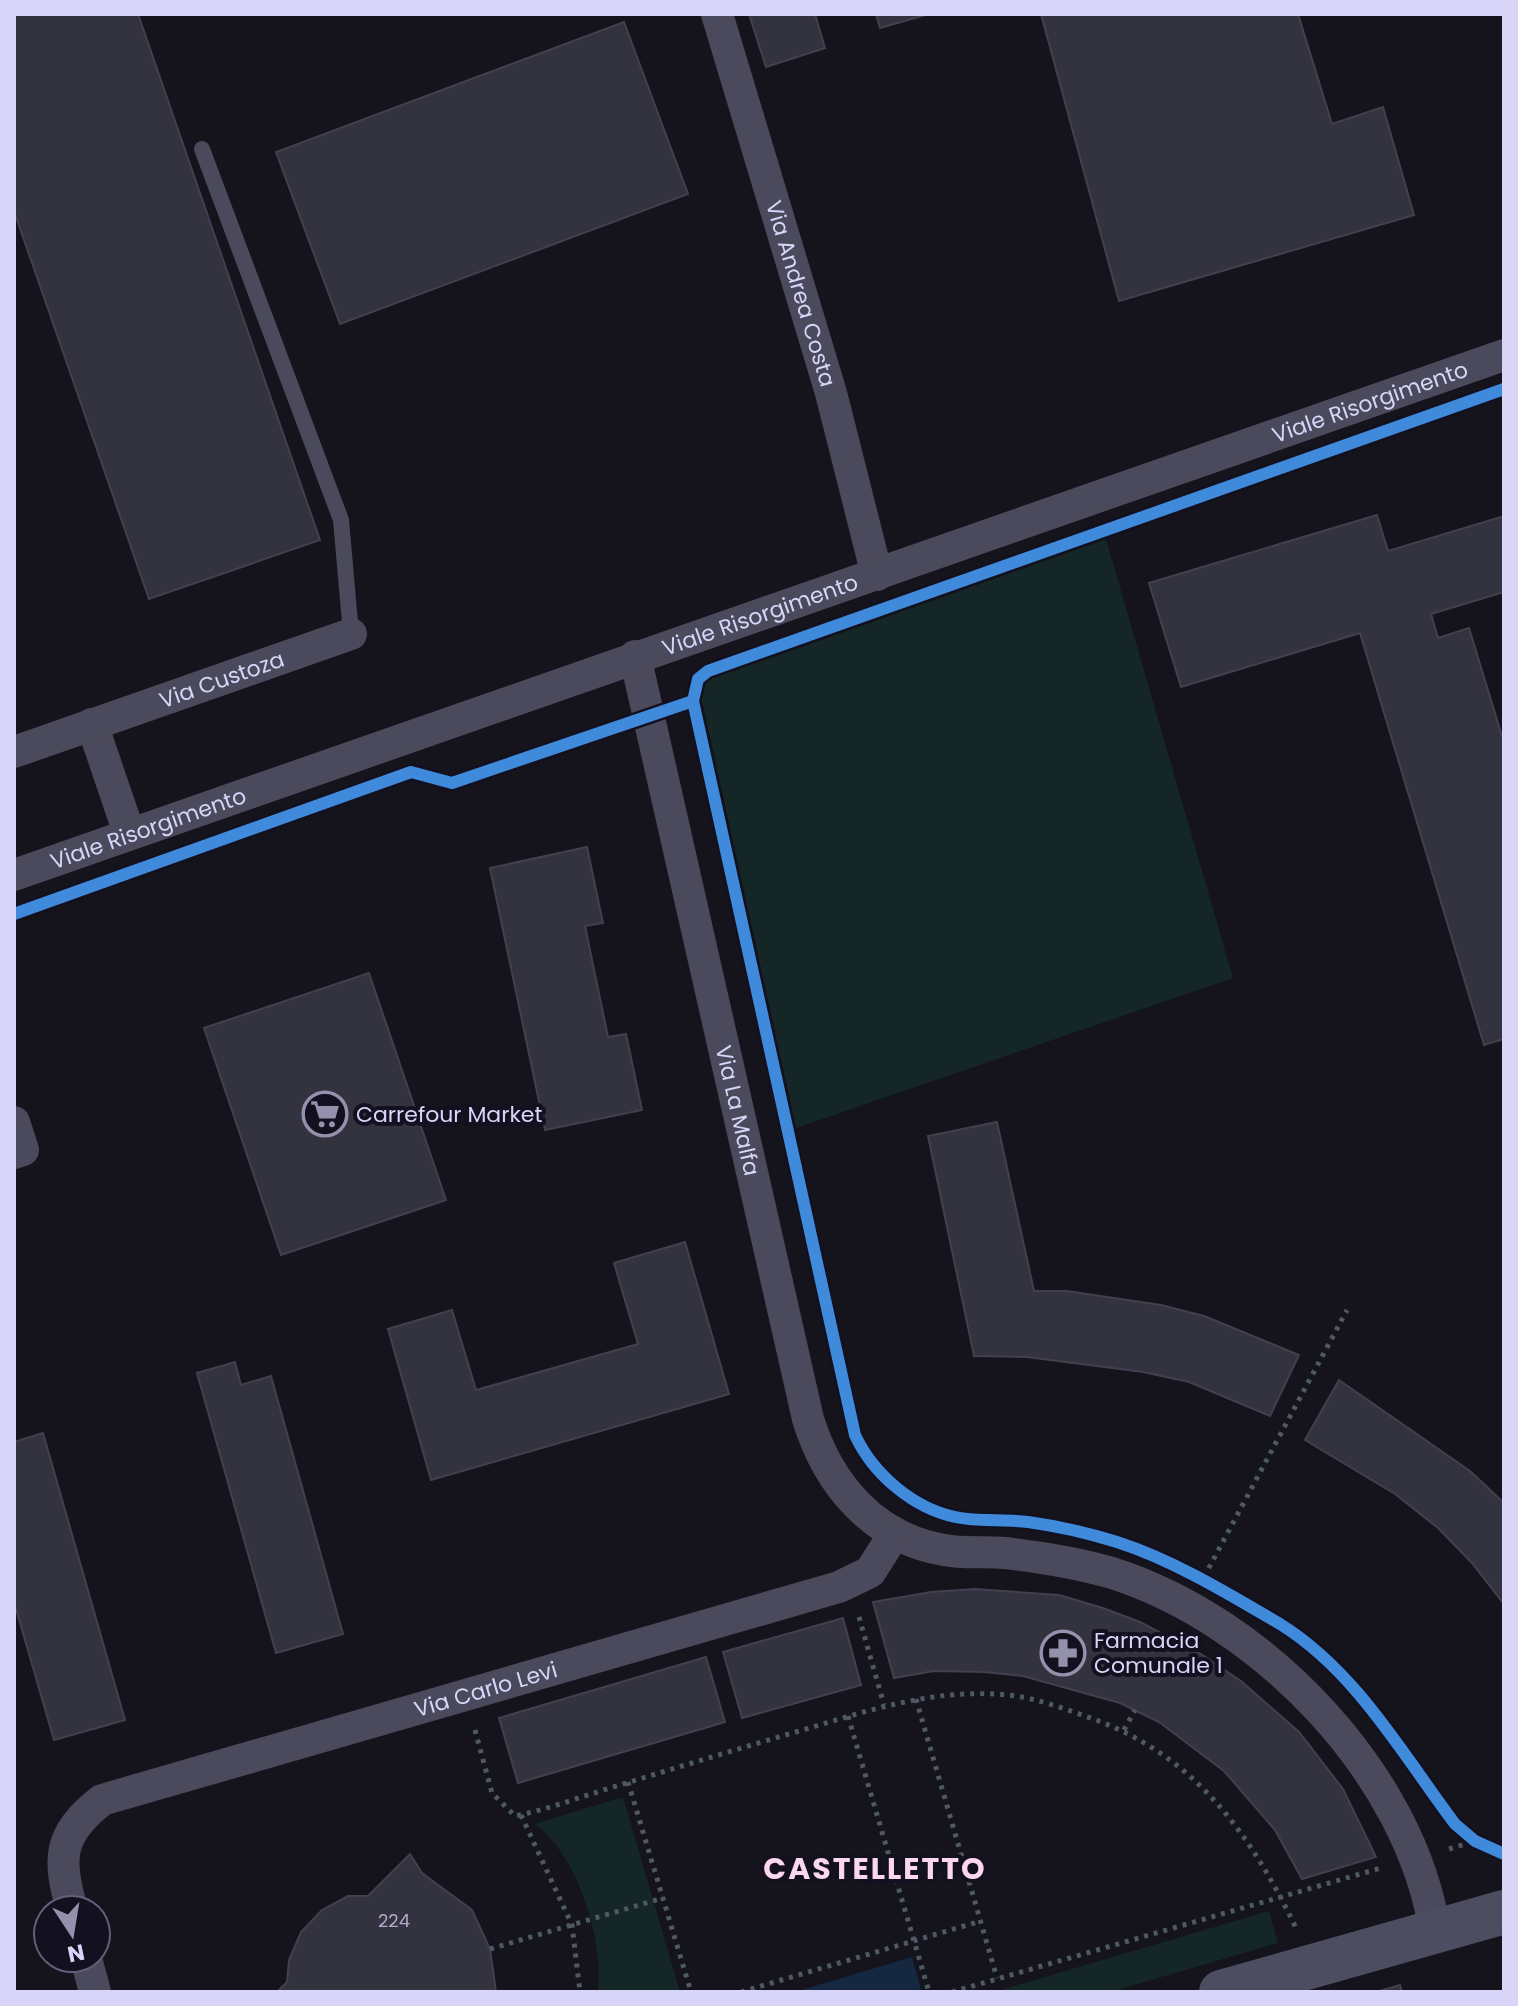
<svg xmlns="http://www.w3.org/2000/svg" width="1518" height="2006" font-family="Poppins,sans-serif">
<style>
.green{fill:#142626}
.water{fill:#162740}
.building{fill:#33323f;stroke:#42404f;stroke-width:2}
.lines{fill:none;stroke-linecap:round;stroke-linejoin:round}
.path{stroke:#4d5963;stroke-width:5;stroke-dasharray:4 6;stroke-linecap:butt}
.lane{stroke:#4b4a5c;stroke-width:16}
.street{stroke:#4b4a5c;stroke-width:32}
.secondary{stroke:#4d4d62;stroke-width:44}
.cycleway-casing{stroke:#131020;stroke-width:17}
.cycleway{stroke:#408adc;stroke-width:12}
.labels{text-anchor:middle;stroke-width:8;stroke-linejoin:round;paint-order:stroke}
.number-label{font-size:18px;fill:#afacca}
.street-label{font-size:22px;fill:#d8d5f9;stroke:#131020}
.poi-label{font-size:22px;fill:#d8d5f9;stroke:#131020;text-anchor:start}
.district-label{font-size:30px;font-weight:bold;letter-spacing:2px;fill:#fad7ee;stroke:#131020}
</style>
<rect width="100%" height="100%" fill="#15141c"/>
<g class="green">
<path d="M 1106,539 L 1233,978 L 796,1128 L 698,683 Z"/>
<path d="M 623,1797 L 680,1992 L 598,1992 C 605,1943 577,1852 534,1824 Z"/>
<path d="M 1269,1911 L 1278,1943 L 1110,1992 L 994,1992 Z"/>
</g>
<path class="water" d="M 912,1957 L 921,1989 L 909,1992 L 795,1992 Z"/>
<g class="building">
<path d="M 14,14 L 138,14 L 320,540 L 149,599 L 14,211 Z"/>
<path d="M 749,14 L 815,14 L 825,48 L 766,67 Z"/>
<path d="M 876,14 L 929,14 L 880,28 Z"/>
<path d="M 1041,14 L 1298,14 L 1332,124 L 1383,107 L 1414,215 L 1119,301 Z"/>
<path d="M 624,22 L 688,194 L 340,324 L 276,152 Z"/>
<path d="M 1377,515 L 1388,551 L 1504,516 L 1504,592 L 1431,614 L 1438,638 L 1469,628 L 1504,743 L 1504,1039 L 1484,1045 L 1360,633 L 1181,687 L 1149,583 Z"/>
<path d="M 587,847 L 603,923 L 585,926 L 608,1037 L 626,1034 L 642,1110 L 545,1130 L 490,868 Z"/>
<path d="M 369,973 L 446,1200 L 281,1255 L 204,1028 Z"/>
<path d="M 997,1122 L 1034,1291 L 1067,1291 L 1161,1305 L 1204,1316 L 1299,1355 L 1270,1416 L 1189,1382 L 1143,1372 L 1027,1357 L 974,1356 L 928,1136 Z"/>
<path d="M 685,1242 L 729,1394 L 431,1480 L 388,1329 L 452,1310 L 476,1390 L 638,1344 L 614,1263 Z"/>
<path d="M 235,1362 L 241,1385 L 271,1376 L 343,1634 L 276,1653 L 197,1373 Z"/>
<path d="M 1339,1380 L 1470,1471 L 1504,1503 L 1504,1604 L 1472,1563 L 1438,1528 L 1395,1494 L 1305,1440 Z"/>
<path d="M 43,1433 L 125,1720 L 54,1740 L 14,1602 L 14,1442 Z"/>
<path d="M 975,1589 L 1059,1595 L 1103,1608 L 1140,1622 L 1201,1654 L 1241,1681 L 1299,1732 L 1343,1789 L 1376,1857 L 1302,1879 L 1275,1830 L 1224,1771 L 1159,1722 L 1120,1703 L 1023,1676 L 984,1672 L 934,1671 L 894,1678 L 873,1602 L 931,1592 Z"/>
<path d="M 843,1618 L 861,1685 L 742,1718 L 723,1652 Z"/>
<path d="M 706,1657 L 725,1722 L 518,1783 L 499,1718 Z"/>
<path d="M 410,1854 L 422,1873 L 472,1910 L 490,1949 L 496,1992 L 277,1992 L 287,1982 L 289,1960 L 301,1932 L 322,1910 L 348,1896 L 368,1896 Z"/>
<path d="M 1400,1985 L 1402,1992 L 1376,1992 Z"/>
</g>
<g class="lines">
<g class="path">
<path d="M 1204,1577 L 1347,1310"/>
<path d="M 859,1617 L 884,1705"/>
<path d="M 916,1699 L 997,1978"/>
<path d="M 848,1716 L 929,1992"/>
<path d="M 475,1730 L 492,1793 L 515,1816 C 550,1809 585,1795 620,1785 C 682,1766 744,1747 806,1729 C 873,1709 937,1688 1008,1695 C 1037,1698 1068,1710 1096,1720 C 1196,1757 1251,1835 1296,1928"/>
<path d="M 1124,1730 L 1135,1710"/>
<path d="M 628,1782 L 691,1992"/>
<path d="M 521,1815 L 572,1925 L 580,1992"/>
<path d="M 1449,1849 L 1475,1841"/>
<path d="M 490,1949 L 663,1898"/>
<path d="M 741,1992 L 981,1921"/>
<path d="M 952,1992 L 1381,1868"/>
</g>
<path class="lane" d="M 202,149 L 341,520 L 351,634"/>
<g class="street">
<path id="s1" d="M 717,14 L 831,393 L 877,575"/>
<path id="s2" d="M 635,656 L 808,1419 C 828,1484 873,1538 944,1550 C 964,1554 985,1551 1005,1553 C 1040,1557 1078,1563 1112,1573 C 1263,1621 1411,1774 1435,1932"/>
<path d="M 92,724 L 129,833"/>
<path id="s3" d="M 14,752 L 351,634"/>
<path id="s4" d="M 14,875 L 1504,355"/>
<path d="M 14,1122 L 23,1150 L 14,1153"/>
<path id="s5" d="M 72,1910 C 58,1859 57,1835 102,1800 L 839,1587 L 870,1572 L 895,1533"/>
<path d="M 86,1958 L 95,1992"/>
</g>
<path class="secondary" d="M 1221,1992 L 1504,1912"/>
<g class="cycleway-casing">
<g id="cycleway">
<path d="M 693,701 L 855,1435 C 873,1474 913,1508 955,1517 C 979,1522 1004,1519 1028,1522 C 1058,1526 1088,1533 1117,1542 C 1173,1560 1229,1594 1280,1624 C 1356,1671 1403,1755 1455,1824 L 1475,1841 L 1504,1854"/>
<path d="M 14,914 L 411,772 L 452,783 L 693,701 L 698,679 L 708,671 L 1504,389"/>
</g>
</g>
<use href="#cycleway" class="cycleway"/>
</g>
<defs>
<g id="supermarket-ring" transform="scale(2.3)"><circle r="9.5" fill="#131020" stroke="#9491ac" stroke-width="1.5"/><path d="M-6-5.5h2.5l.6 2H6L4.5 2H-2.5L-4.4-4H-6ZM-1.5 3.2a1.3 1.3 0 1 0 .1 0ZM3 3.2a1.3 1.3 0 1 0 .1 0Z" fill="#9491ac"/></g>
<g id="pharmacy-ring" transform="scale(2.3)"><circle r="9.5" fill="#131020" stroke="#9491ac" stroke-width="1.5"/><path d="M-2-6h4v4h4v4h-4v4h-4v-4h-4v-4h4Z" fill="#9491ac"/></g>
</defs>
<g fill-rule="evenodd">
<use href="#supermarket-ring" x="325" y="1114"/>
<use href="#pharmacy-ring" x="1063" y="1653"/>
</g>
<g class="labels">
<g class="number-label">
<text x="394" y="1927">224</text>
</g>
<g class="street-label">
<text dy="8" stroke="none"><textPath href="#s1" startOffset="292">Via Andrea Costa</textPath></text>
<text dy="8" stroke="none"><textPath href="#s4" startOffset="1436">Viale Risorgimento</textPath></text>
<text dy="8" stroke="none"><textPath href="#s4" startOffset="790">Viale Risorgimento</textPath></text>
<text dy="8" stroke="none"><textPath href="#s3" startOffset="220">Via Custoza</textPath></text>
<text dy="8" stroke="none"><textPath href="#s4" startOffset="142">Viale Risorgimento</textPath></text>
<text dy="8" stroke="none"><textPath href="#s2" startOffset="466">Via La Malfa</textPath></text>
<text dy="8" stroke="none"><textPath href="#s5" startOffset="524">Via Carlo Levi</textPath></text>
</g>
<g class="poi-label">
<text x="356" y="1122">Carrefour Market</text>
<text x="1094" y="1648">Farmacia<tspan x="1094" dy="25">Comunale 1</tspan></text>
</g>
<g class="district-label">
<text x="875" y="1879">CASTELLETTO</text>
</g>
</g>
<rect width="1518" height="2006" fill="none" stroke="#d8d5f9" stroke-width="32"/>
<g transform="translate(72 1934) rotate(168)"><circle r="38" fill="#131020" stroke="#625f77" stroke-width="2"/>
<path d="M0-6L14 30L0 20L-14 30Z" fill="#9491ac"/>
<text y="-12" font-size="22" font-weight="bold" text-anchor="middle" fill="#d8d5f9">N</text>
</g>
</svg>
